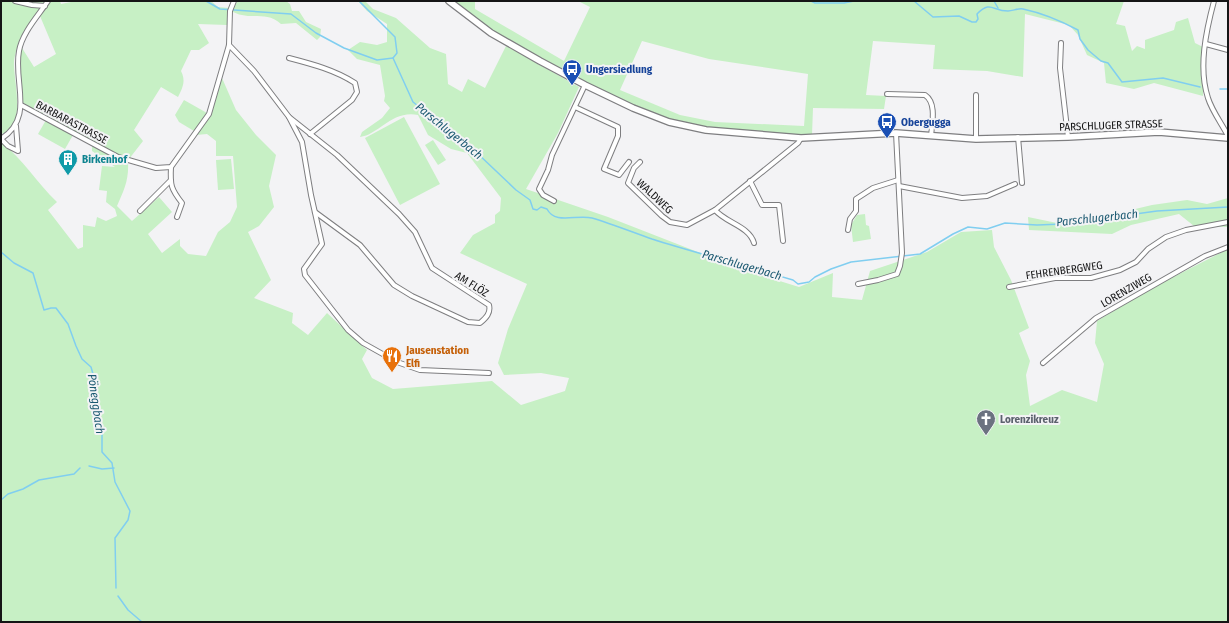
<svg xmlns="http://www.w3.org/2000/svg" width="1229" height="623" font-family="'Fira Sans Condensed',sans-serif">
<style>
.green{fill:#c7f0c5;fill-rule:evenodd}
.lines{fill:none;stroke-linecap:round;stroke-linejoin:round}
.stream{stroke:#80cef0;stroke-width:1.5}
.street-casing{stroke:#7e7e80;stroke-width:6}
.secondary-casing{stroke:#7e7e80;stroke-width:8}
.street{stroke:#fff;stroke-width:4}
.secondary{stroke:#fff;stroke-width:5.5}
.labels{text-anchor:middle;stroke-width:4;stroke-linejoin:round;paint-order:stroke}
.transit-label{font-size:11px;font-weight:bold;fill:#164399;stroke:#f3f3f5;text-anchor:start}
.street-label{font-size:11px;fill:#151516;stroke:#f3f3f5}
.culture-label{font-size:11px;font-weight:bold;fill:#0d838f;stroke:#f3f3f5;text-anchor:start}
.food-label{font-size:11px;font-weight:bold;fill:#c56008;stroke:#f3f3f5;text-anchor:start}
.worship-label{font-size:11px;font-weight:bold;fill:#5b616d;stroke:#f3f3f5;text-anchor:start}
.water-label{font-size:12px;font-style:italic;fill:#1b5971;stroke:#f3f3f5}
</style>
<rect width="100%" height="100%" fill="#f3f3f5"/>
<g class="green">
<path d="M 1,1 L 45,1 C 38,13 27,24 21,37 C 18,43 15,54 14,61 C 13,80 28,129 1,134 Z"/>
<path d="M 50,1 L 60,1 L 61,4 L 76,1 L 211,1 L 218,7 L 229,8 L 227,25 L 198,24 L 209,43 L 199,50 L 191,50 L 181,71 C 186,81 183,87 178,97 L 161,87 L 134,130 L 143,141 L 129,159 L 116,154 L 26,106 L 22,101 L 19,60 L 22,48 L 34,67 L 56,54 L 40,16 Z"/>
<path d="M 238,1 L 286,1 L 290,4 L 292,11 L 299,11 L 306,22 L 321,29 L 320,37 L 317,40 L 296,23 L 281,24 C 265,10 251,21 233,12 L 234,6 Z"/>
<path d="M 358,1 L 365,1 L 373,9 L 396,18 L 430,48 L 446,54 L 448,84 L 462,92 L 468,79 L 485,88 L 506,46 L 579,87 L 558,133 L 526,189 L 608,217 L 744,270 L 799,287 L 833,273 L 832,297 L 862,300 L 870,271 L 927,252 L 961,232 L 992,230 L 994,247 L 1011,280 L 1029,328 L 1019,333 L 1030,361 L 1026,375 L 1030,406 L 1062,390 L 1097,402 L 1104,364 L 1095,343 L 1097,321 L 1148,290 L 1228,249 L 1228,622 L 1,622 L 1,142 C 23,159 37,183 57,202 L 48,210 L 78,249 L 83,247 L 83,225 L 95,227 L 97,217 L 106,221 L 117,216 L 115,209 L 106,202 L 107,191 L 99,190 L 102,166 L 115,167 L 92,151 L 92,145 L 114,158 L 128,162 C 129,180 124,190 117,206 L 132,221 L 159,197 L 172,212 L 148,234 L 162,253 L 180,239 L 180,246 L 188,254 L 206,256 L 218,232 L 230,222 L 237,207 L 233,156 L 216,156 L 216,141 L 207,134 L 196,135 L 211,116 L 222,78 L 236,110 L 256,135 L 276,155 L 269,186 L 274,207 L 259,226 L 248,232 L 271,280 L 254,298 L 293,313 L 292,323 L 308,335 L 327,313 L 367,350 L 362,359 L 372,378 L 393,389 L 492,381 L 521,405 L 565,391 L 569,378 L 541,373 L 504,375 L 498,363 L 508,329 L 527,284 L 460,253 L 473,235 L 495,223 L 495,215 L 500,211 L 501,198 L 467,153 L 451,149 L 428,135 L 418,115 C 391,110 379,135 360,137 L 362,132 L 382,118 L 390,108 L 384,101 L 385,96 L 380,65 L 357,59 L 348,50 L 360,42 L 377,45 L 387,42 L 387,24 L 367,11 Z"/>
<path d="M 454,1 L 475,1 L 475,9 L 564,61 L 590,7 L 578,1 L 1124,1 L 1116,24 L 1125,26 L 1132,51 L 1137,46 L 1145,49 L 1145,40 L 1174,30 L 1176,22 L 1188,18 L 1195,43 L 1203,47 L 1203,96 L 1154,83 L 1134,89 L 1106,83 L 1104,63 L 1087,55 L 1078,35 L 1069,25 L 1025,14 L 1023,77 L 987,71 L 933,69 L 935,45 L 873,41 L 866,95 L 886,96 L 884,109 L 813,108 L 812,135 L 727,131 L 675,122 L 651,113 L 615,98 L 514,44 L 485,26 ZM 642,41 L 709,59 L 808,74 L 804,126 L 715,122 L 680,115 L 620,90 Z"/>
<path d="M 184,100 L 207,113 L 201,124 L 194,131 L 179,122 L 175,115 Z"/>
<path d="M 404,117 L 440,184 L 400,205 L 365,138 Z"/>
<path d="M 46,120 L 73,135 L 65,149 L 38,134 Z"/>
<path d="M 433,140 L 446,160 L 438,165 L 425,145 Z"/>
<path d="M 231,159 L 234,189 L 218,190 L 216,160 Z"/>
<path d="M 1228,198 L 1228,227 L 1194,226 L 1179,214 L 1131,225 L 1112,234 L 1029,230 L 1028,217 L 1057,223 L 1108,220 L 1131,210 L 1152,205 L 1187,200 L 1207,204 Z"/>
<path d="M 865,214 L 866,225 L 869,226 L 871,239 L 853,242 L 851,225 L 857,215 Z"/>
</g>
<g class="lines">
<g class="stream">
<path d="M 206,1 L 220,9 L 291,14 L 316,33 L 344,48 L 377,60 L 393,58"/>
<path d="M 359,1 L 395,37 L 397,53 L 393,58 L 413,102 L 476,152 L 516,190 L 530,200 L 533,209 L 537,210 L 541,207 L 547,209 C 555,225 577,214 592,218 C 612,224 632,232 652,239 C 699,254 747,266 793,280 L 798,284 L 809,282 L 815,277 L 831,269 L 851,262 L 920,254 L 953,234 L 968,227 L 987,229 L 1005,223 L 1037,225 L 1063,224 L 1157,211 L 1228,207"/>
<path d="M 811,1 L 815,3 L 844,3 L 854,1"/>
<path d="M 863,1 L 876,1"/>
<path d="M 914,1 L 933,17 L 959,16 L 972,22 L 976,22 L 978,19 L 977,14 C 991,0 992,11 1008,11 C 1013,11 1018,8 1023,9 C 1042,13 1061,21 1078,30 L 1080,39 L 1088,50 L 1101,61 L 1108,63 L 1122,82 L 1163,78 L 1200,87"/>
<path d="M 994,1 L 998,8"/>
<path d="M 1220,89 L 1228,89"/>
<path d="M 1,252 L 14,263 L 33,273 L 44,310 L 51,308 L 56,308 L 68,324 L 76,346 L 82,359 L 91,367 L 93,374 L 92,382 L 97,398 L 98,419 L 102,431 L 102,452 L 112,463 L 115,482 L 130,511 L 128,520 L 115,538 L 116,588"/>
<path d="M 89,466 L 102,469 L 114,468"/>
<path d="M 1,500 L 8,494 L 23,489 L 39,480 L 74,474 L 80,468"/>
<path d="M 118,596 L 128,610 L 142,622"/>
</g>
<g class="street-casing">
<g id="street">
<path d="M 15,1 L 32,5 L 45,6"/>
<path d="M 1214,1 C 1206,31 1198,68 1208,98 C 1212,111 1222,124 1228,136"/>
<path d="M 1061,43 L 1060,68 L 1068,137"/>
<path d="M 1206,44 L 1228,50"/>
<path d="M 229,45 L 254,71 L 289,117 L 302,142 L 311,195 L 322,244 L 304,269 L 305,275 L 348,330 L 363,343 L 397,362 L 420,370 L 489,373"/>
<path d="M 289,58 C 312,64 335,70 355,83 L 357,92 L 352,100 L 310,134"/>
<path d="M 887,94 L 925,95 C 937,103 932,124 931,136"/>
<path d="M 21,105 L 118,157 L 156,168 L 171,167 L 209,114 L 229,45 L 230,11 L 234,1"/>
<path d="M 575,107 L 618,127 L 618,136 L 604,169 L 619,175 L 629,162"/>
<path d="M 289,117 L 337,155 L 399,214 L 415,232 L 432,268 L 489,305 C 491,313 486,318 480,323 L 468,322 L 412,296 L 394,285 L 360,245 L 315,212"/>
<path d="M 16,126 L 18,151 L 8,146 L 1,139 C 35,117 13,83 19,51 C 22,33 38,16 48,1"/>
<path d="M 1018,137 L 1022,183"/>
<path d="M 976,139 L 976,95"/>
<path d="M 640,162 L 634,168 L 628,183 L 662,216 L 670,222 L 687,225 L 715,210 L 798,143 L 801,138"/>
<path d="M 171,167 C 170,185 171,189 182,203 L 177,217"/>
<path d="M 750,181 L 762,205 L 779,205 L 783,241"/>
<path d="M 899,186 L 962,198 L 987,196 L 1015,184"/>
<path d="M 554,201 L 543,195 L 539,189 L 548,170 L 552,155 L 585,85"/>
<path d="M 715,210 C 726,223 749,226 754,243"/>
<path d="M 140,211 L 170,181"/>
<path d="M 848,230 L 850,219 L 856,211 L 856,199 L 873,188 L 898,180"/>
<path d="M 858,284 L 878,280 L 897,274 L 900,266 L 902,253 L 896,133"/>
<path d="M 1009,287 L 1055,278 L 1091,278 L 1120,270 L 1136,262 L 1148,249 L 1166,237 L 1186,230 L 1228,222"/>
<path d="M 1043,363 L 1096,318 L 1205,256 L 1228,247"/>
</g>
</g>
<g class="secondary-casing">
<path id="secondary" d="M 449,1 L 491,33 L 540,61 L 585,85 L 633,108 L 669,122 L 706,130 L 801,138 L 896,133 L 976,139 L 1068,137 L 1159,132 L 1228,138"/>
</g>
<use href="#street" class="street"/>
<use href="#secondary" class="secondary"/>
</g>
<defs>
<g id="bus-pin" transform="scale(1)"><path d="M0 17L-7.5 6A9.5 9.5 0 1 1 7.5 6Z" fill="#1a4fb4" stroke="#f3f3f5"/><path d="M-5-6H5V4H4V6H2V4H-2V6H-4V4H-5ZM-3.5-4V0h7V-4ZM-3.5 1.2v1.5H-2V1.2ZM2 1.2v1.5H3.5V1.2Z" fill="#fff"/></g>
<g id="building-pin" transform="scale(1)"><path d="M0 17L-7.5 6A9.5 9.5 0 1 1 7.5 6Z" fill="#0f9aa8" stroke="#f3f3f5"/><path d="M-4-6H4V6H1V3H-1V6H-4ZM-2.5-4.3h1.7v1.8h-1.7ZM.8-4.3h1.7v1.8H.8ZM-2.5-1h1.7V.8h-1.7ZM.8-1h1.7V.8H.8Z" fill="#fff"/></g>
<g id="restaurant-pin" transform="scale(1)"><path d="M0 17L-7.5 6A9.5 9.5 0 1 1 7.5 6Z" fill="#e8710a" stroke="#f3f3f5"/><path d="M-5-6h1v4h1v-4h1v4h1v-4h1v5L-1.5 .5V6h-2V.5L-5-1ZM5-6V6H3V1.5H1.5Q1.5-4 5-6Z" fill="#fff"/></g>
<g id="church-pin" transform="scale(1)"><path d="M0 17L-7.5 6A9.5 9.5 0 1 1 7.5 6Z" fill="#6b7280" stroke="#f3f3f5"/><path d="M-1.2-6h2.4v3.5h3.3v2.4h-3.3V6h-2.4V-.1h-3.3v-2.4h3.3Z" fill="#fff"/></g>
</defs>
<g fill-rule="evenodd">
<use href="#bus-pin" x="572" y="69"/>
<use href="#bus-pin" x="887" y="122"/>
<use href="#building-pin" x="68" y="159"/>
<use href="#restaurant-pin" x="392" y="356"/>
<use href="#church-pin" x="986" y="419"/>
</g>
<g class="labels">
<g class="transit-label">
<text x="586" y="73">Ungersiedlung</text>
<text x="901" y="126">Obergugga</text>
</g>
<g class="street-label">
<text transform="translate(72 122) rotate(28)" y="4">BARBARASTRASSE</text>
<text transform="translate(1111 125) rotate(-2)" y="4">PARSCHLUGER STRASSE</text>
<text transform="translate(655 196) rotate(43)" y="4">WALDWEG</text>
<text transform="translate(1064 270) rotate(-8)" y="4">FEHRENBERGWEG</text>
<text transform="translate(472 284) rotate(32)" y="4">AM FLÖZ</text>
<text transform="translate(1126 290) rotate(-30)" y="4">LORENZIWEG</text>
</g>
<g class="culture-label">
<text x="82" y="163">Birkenhof</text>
</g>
<g class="food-label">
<text x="406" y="354">Jausenstation<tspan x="406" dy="13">Elfi</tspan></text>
</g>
<g class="worship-label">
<text x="1000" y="423">Lorenzikreuz</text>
</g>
<g class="water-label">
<text transform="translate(449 131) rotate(39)" y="4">Parschlugerbach</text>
<text transform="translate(1097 218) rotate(-6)" y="4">Parschlugerbach</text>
<text transform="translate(742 265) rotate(16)" y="4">Parschlugerbach</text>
<text transform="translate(96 404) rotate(82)" y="4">Pöneggbach</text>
</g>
</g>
<rect width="1229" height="623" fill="none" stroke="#151516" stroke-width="4"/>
</svg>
